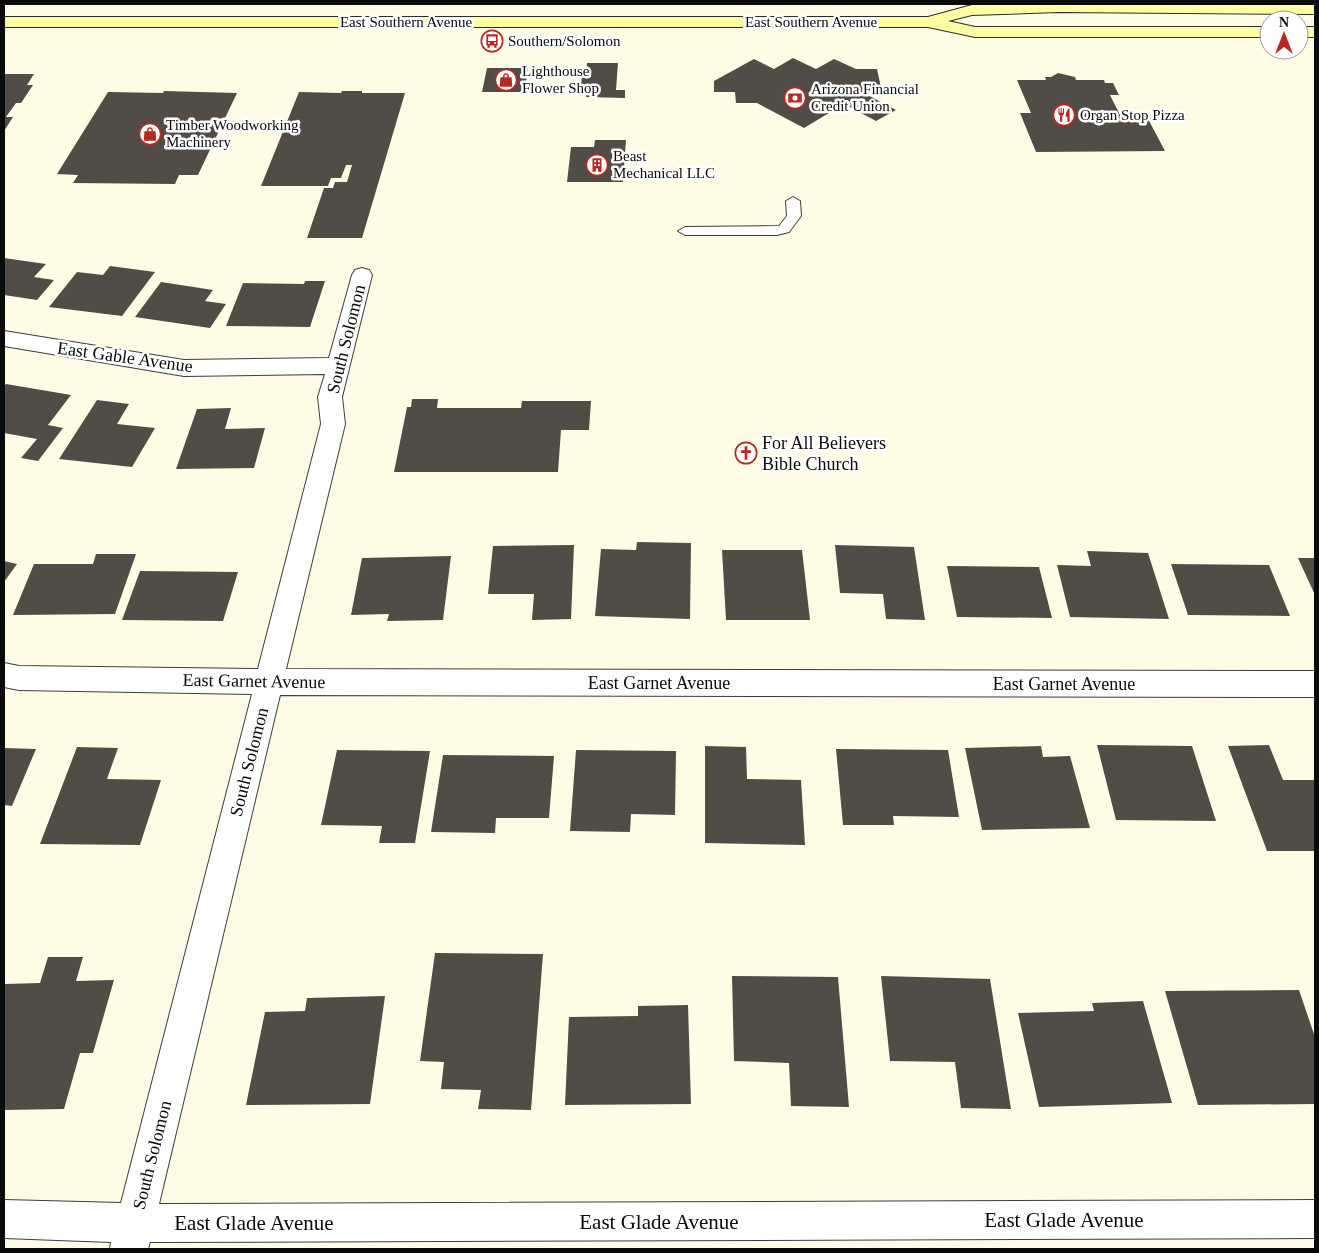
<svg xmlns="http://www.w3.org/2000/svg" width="1319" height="1253" font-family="Georgia,serif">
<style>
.building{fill:#524c46}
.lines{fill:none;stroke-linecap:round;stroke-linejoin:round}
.lane-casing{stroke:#3d3d3d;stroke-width:2}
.street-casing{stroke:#3d3d3d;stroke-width:2}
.secondary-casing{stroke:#2c2c2c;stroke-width:2}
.lane{fill:#fff;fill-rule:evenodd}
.street{fill:#fff;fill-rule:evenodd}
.secondary{fill:#fffda1;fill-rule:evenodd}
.labels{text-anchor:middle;stroke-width:5;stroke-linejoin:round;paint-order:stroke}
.far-street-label{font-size:15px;fill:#0a0a0a;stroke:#fff}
.far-poi-label{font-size:15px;fill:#0a0a0a;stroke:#fff;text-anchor:start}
.street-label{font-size:18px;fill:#0a0a0a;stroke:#fff}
.poi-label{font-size:18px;fill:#0a0a0a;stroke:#fff;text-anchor:start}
.near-street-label{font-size:21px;fill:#0a0a0a;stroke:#fff}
</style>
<rect width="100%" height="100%" fill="#fffce6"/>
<g class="building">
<path d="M 793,58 L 816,69 L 834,59 L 856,69 L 877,69 L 882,92 L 867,90 L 862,92 L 896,110 L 876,121 L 844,104 L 804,128 L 757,103 L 736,103 L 735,92 L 714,92 L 714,81 L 754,59 L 774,69 Z"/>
<path d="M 587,63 L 618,63 L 616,90 L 625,90 L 625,98 L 586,97 L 586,90 L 580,90 L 582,77 L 586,77 Z"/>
<path d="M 487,68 L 528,68 L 525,92 L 482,92 Z"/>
<path d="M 1058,73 L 1075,77 L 1076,80 L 1104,80 L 1105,83 L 1113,83 L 1119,95 L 1110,95 L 1120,115 L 1146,115 L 1165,151 L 1036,152 L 1020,113 L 1031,113 L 1017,80 L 1046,80 L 1045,77 L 1051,77 Z"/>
<path d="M 4,74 L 34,74 L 27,85 L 33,85 L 21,103 L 16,103 L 6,117 L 13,117 L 4,131 Z"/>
<path d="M 164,91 L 237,93 L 198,175 L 179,175 L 175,184 L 73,183 L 78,175 L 57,174 L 108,92 L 163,93 Z"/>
<path d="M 342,91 L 362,91 L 362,93 L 405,93 L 362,238 L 307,238 L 324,188 L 333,188 L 335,182 L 347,182 L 352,165 L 346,165 L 341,178 L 331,178 L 328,186 L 261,186 L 299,92 L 341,93 Z"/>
<path d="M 595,140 L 626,140 L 623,182 L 567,182 L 571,147 L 594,147 Z"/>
<path d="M 4,258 L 46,264 L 34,277 L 54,280 L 37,300 L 4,295 Z"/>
<path d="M 110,266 L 155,272 L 122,316 L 49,307 L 77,272 L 103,275 Z"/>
<path d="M 305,281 L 325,281 L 310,327 L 226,326 L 243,283 L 304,284 Z"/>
<path d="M 161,282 L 213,290 L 205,301 L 226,304 L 210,328 L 135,317 Z"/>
<path d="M 6,384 L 71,395 L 48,425 L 63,428 L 38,461 L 21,458 L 37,439 L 4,433 L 4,386 Z"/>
<path d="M 412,399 L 438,399 L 437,408 L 521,408 L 522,401 L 591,401 L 589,430 L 561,430 L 558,472 L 394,472 L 407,407 L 411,407 Z"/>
<path d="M 97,400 L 129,404 L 117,424 L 155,428 L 132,467 L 59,459 Z"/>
<path d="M 231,408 L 225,429 L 265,428 L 254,468 L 176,469 L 197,409 Z"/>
<path d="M 637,542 L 691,543 L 690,619 L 595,616 L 601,549 L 636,550 Z"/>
<path d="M 574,545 L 571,619 L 532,620 L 534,594 L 488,594 L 493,546 Z"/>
<path d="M 835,545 L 914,547 L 925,620 L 886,619 L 883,594 L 840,593 Z"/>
<path d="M 722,550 L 802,550 L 810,620 L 726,620 Z"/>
<path d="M 1087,551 L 1148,553 L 1169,619 L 1070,617 L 1057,565 L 1091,566 Z"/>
<path d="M 96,554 L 136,554 L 115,614 L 13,615 L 34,564 L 93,564 Z"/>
<path d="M 451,556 L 443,620 L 387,621 L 389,614 L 351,615 L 362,558 Z"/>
<path d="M 1298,558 L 1315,558 L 1315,595 Z"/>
<path d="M 4,561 L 17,564 L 4,582 Z"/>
<path d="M 1171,564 L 1269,565 L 1290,616 L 1188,615 Z"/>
<path d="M 947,566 L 1039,567 L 1052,618 L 957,617 Z"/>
<path d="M 140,571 L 238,572 L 223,621 L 122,620 Z"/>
<path d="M 1097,745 L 1192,746 L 1216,821 L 1116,820 Z"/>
<path d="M 1269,745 L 1283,780 L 1315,780 L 1315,851 L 1267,851 L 1228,746 Z"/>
<path d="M 705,746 L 746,747 L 747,779 L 801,780 L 805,845 L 705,843 Z"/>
<path d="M 1041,746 L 1043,757 L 1070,756 L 1090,828 L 982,830 L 965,748 Z"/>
<path d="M 77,747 L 118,748 L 107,779 L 161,780 L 140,845 L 40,844 Z"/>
<path d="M 4,748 L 36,749 L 12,806 L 4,805 Z"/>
<path d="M 836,749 L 948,750 L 959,817 L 893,816 L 894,825 L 843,825 Z"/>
<path d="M 337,750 L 430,751 L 415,843 L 379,843 L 382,826 L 321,825 Z"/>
<path d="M 576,750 L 676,751 L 675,815 L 631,814 L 630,832 L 570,831 Z"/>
<path d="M 443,755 L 554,756 L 549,818 L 496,818 L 495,833 L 431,832 Z"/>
<path d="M 435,953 L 543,954 L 531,1110 L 478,1109 L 481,1090 L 441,1089 L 444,1062 L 420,1061 Z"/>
<path d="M 48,957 L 83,957 L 76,981 L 114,980 L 93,1053 L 80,1053 L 64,1109 L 4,1110 L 4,984 L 40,983 Z"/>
<path d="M 732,976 L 838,977 L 849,1107 L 791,1106 L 789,1063 L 734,1061 Z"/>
<path d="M 881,976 L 990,979 L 1011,1109 L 961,1108 L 955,1062 L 890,1061 Z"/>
<path d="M 1299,990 L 1315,1037 L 1315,1104 L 1198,1105 L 1165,991 Z"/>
<path d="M 385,996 L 370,1104 L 246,1105 L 265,1012 L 305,1011 L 307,998 Z"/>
<path d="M 1143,1001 L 1172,1103 L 1039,1107 L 1018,1013 L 1094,1011 L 1092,1003 Z"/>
<path d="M 688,1005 L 691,1104 L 565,1105 L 569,1017 L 638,1016 L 638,1006 Z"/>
</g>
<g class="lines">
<g class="lane-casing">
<path id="lane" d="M 793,197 L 800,201 L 801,216 L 789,232 L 777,235 L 685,235 L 678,231 L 685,227 L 779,226 L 787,216 L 786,201 Z"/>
</g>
<g class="street-casing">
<path id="street" d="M 362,268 L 369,270 L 372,275 L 342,397 L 345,424 L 286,669 L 1315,671 L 1315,697 L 280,695 L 159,1204 L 1315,1200 L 1315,1238 L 150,1242 L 148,1249 L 110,1249 L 111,1242 L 4,1238 L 4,1200 L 121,1203 L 252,694 L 19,690 L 4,687 L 4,663 L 19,666 L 258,669 L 321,424 L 318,397 L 325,374 L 184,376 L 4,346 L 4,331 L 184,360 L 329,358 L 352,275 L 355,270 Z"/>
</g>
<g class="secondary-casing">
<g id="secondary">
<path d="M 1014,4 L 1315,4 L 1315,14 L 1058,12 L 972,15 L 948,21 L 975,27 L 1269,27 L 1269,37 L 975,37 L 928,27 L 4,27 L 4,17 L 928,17 L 972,5 Z"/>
<rect x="1299" y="27" width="16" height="10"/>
</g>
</g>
<use href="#lane" class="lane"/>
<use href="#street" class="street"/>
<use href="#secondary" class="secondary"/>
</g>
<defs>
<g id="bus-ring" transform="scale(1.125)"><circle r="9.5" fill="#fff" stroke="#b92922" stroke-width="1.5"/><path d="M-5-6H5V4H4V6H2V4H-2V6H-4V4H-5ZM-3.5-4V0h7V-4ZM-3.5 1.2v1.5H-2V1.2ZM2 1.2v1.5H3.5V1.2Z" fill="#b92922"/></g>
<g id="shop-ring" transform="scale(1.125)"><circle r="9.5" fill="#fff" stroke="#b92922" stroke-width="1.5"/><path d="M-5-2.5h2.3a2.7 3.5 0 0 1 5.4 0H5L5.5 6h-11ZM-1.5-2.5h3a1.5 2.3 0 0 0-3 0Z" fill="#b92922"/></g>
<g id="bank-ring" transform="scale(1.125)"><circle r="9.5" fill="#fff" stroke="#b92922" stroke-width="1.5"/><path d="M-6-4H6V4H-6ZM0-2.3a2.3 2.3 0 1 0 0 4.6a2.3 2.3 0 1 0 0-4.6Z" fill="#b92922"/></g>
<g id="restaurant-ring" transform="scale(1.125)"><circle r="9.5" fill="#fff" stroke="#b92922" stroke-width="1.5"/><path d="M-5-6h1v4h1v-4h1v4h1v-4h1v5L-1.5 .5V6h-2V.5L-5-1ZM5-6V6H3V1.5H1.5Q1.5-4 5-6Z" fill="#b92922"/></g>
<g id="building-ring" transform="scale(1.125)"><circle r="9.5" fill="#fff" stroke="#b92922" stroke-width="1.5"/><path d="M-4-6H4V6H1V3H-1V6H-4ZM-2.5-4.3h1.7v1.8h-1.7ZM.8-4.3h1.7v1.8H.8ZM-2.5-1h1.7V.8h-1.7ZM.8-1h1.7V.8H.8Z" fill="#b92922"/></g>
<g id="church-ring" transform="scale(1.125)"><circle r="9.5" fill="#fff" stroke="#b92922" stroke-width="1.5"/><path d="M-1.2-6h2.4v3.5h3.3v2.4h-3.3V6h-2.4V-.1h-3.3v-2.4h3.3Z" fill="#b92922"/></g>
</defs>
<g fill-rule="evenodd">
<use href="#bus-ring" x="492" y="41"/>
<use href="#shop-ring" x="506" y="80"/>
<use href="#bank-ring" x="795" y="98"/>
<use href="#restaurant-ring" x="1064" y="115"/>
<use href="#shop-ring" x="150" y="134"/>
<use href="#building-ring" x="597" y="165"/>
<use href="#church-ring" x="746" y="453"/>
</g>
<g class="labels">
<g class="far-street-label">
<text x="406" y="27">East Southern Avenue</text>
<text x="811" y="27">East Southern Avenue</text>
</g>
<g class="far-poi-label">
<text x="508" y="46">Southern/Solomon</text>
<text x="522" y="76">Lighthouse<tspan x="522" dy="17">Flower Shop</tspan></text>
<text x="811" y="94">Arizona Financial<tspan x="811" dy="17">Credit Union</tspan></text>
<text x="1080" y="120">Organ Stop Pizza</text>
<text x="166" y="130">Timber Woodworking<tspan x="166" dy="17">Machinery</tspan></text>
<text x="613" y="161">Beast<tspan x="613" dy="17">Mechanical LLC</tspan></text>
</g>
<g class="street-label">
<text transform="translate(346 339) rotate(-76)" y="6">South Solomon</text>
<text transform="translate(125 357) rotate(8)" y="6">East Gable Avenue</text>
<text transform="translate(254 681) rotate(1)" y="6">East Garnet Avenue</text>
<text x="659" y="689">East Garnet Avenue</text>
<text x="1064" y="690">East Garnet Avenue</text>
<text transform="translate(249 762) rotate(-76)" y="6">South Solomon</text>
<text transform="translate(152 1155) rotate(-76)" y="6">South Solomon</text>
</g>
<g class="poi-label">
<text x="762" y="449">For All Believers<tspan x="762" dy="21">Bible Church</tspan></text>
</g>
<g class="near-street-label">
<text x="1064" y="1227">East Glade Avenue</text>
<text x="659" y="1229">East Glade Avenue</text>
<text x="254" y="1230">East Glade Avenue</text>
</g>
</g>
<rect width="1319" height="1253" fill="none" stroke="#0a0a0a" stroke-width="10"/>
<g transform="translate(1284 35)"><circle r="24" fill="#ffffff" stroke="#9d9d9d"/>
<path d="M0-4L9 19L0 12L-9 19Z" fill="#b92922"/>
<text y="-8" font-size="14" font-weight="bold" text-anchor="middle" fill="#0a0a0a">N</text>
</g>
</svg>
